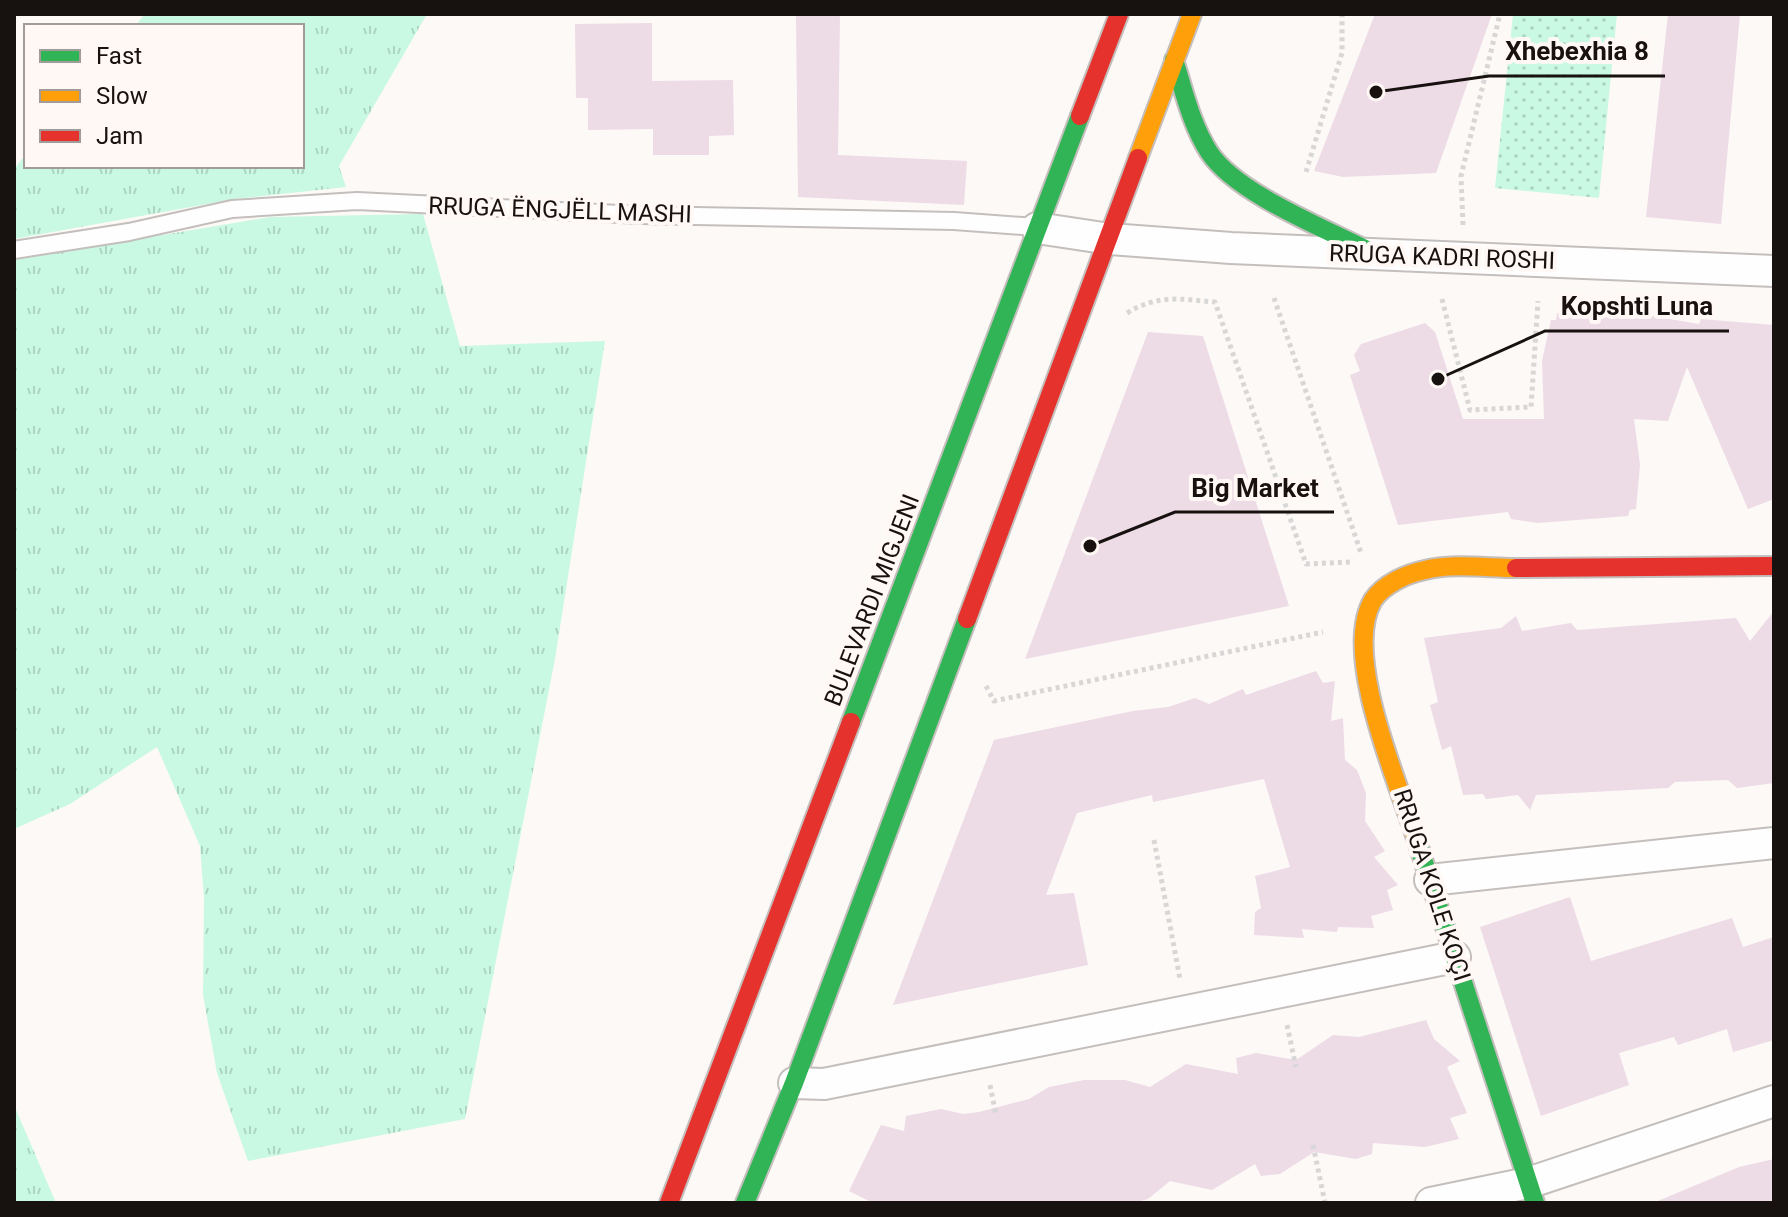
<svg xmlns="http://www.w3.org/2000/svg" width="1788" height="1217" font-family="Roboto,sans-serif">
<style>
.grass{fill:url(#grass-tufts)}
.park{fill:url(#park-dots)}
.building{fill:#eddbe6}
.lines{fill:none;stroke-linecap:round;stroke-linejoin:round}
.lane-casing{stroke:#c4bfbd;stroke-width:20}
.street-casing{stroke:#c4bfbd;stroke-width:34}
.fast-casing{stroke:#c4bfbd;stroke-width:22}
.slow-casing{stroke:#c4bfbd;stroke-width:22}
.jam-casing{stroke:#c4bfbd;stroke-width:22}
.path{stroke:#d8d7d7;stroke-width:5;stroke-dasharray:4 4;stroke-linecap:butt}
.lane{stroke:#fffefe;stroke-width:16}
.street{stroke:#fffefe;stroke-width:30}
.fast{stroke:#30b455;stroke-width:18}
.slow{stroke:#ff9f0a;stroke-width:18}
.jam{stroke:#e5322d;stroke-width:18}
.labels{text-anchor:middle;stroke-width:8;stroke-linejoin:round;paint-order:stroke}
.street-label{font-size:24px;fill:#17110f;stroke:#fff8f5}
.leader{fill:none;stroke:#17110f;stroke-width:3}
.callout-dot{fill:#17110f;stroke:#fff8f5;stroke-width:3}
.callout-label{font-size:26px;text-anchor:middle;font-weight:bold;fill:#17110f;stroke:#fff8f5;stroke-width:8;stroke-linejoin:round;paint-order:stroke}
</style>
<defs>
<pattern id="grass-tufts" width="24" height="20" patternUnits="userSpaceOnUse" patternTransform="scale(2)"><rect width="24" height="20" fill="#c9f9e2"/><path d="M3 7l-1-3M5 7V3M7 7l1-3M15 17l-1-3M17 17v-4M19 17l1-3" fill="none" stroke="#acd4c1"/></pattern>
<pattern id="park-dots" width="8" height="8" patternUnits="userSpaceOnUse" patternTransform="scale(2)"><rect width="8" height="8" fill="#c9f9e2"/><path d="M2 2h.1M6 6h.1" fill="none" stroke="#acd4c1" stroke-width="1.8" stroke-linecap="round"/></pattern>
</defs>
<rect width="100%" height="100%" fill="#fdf9f7"/>
<g class="grass">
<path d="M 145,14 L 427,14 L 339,166 L 346,187 L 235,199 L 14,239 L 14,169 L 26,154 L 26,166 L 302,166 L 302,26 L 135,26 Z"/>
<path d="M 423,214 L 460,346 L 605,341 L 555,659 L 465,1119 L 248,1161 L 217,1073 L 203,995 L 204,898 L 200,846 L 157,747 L 70,804 L 14,829 L 14,260 L 270,217 Z"/>
<path d="M 14,1105 L 56,1203 L 14,1203 Z"/>
</g>
<path class="park" d="M 1513,14 L 1617,14 L 1599,198 L 1495,188 Z"/>
<g class="building">
<path d="M 796,14 L 840,14 L 838,155 L 967,161 L 964,205 L 798,197 Z"/>
<path d="M 1375,14 L 1492,14 L 1436,173 L 1343,177 L 1314,171 Z"/>
<path d="M 1668,14 L 1740,14 L 1721,224 L 1646,217 Z"/>
<path d="M 652,23 L 652,81 L 733,80 L 734,135 L 709,136 L 709,155 L 653,155 L 653,129 L 588,130 L 588,98 L 576,98 L 575,24 Z"/>
<path d="M 1597,311 L 1631,316 L 1640,314 L 1699,324 L 1701,319 L 1774,325 L 1774,499 L 1748,509 L 1687,367 L 1668,421 L 1634,419 L 1640,465 L 1636,509 L 1630,510 L 1628,516 L 1538,523 L 1511,519 L 1508,512 L 1398,525 L 1350,375 L 1360,371 L 1354,355 L 1361,344 L 1425,323 L 1435,332 L 1463,419 L 1544,419 L 1542,361 L 1551,320 L 1556,320 L 1557,313 Z"/>
<path d="M 1148,332 L 1203,336 L 1289,606 L 1025,659 Z"/>
<path d="M 1774,611 L 1774,783 L 1737,788 L 1728,780 L 1675,782 L 1668,788 L 1536,795 L 1530,810 L 1518,795 L 1486,799 L 1483,794 L 1463,795 L 1451,746 L 1442,750 L 1430,705 L 1438,702 L 1424,638 L 1501,628 L 1516,616 L 1522,631 L 1571,623 L 1577,630 L 1736,618 L 1750,641 Z"/>
<path d="M 1316,671 L 1323,683 L 1335,681 L 1331,721 L 1343,718 L 1345,760 L 1357,770 L 1366,793 L 1365,821 L 1385,851 L 1374,857 L 1398,885 L 1387,890 L 1393,910 L 1371,916 L 1374,928 L 1338,927 L 1337,932 L 1302,929 L 1304,938 L 1254,935 L 1255,912 L 1261,908 L 1255,876 L 1290,867 L 1264,779 L 1153,802 L 1152,795 L 1077,813 L 1046,895 L 1074,893 L 1088,965 L 893,1005 L 994,740 L 1133,711 L 1168,707 L 1195,698 L 1209,704 L 1243,689 L 1246,695 Z"/>
<path d="M 1570,897 L 1591,961 L 1732,918 L 1743,947 L 1774,937 L 1774,1040 L 1733,1052 L 1727,1029 L 1678,1045 L 1674,1037 L 1619,1053 L 1629,1085 L 1541,1116 L 1480,927 Z"/>
<path d="M 1426,1020 L 1434,1039 L 1460,1061 L 1447,1067 L 1467,1113 L 1450,1118 L 1459,1139 L 1425,1147 L 1373,1143 L 1372,1154 L 1356,1159 L 1314,1152 L 1280,1174 L 1261,1176 L 1255,1164 L 1212,1190 L 1170,1181 L 1148,1199 L 1133,1203 L 873,1203 L 849,1191 L 881,1125 L 904,1131 L 906,1116 L 941,1109 L 963,1114 L 979,1112 L 1029,1099 L 1049,1087 L 1084,1080 L 1125,1080 L 1150,1087 L 1186,1064 L 1238,1074 L 1236,1058 L 1256,1053 L 1296,1060 L 1333,1035 L 1359,1037 Z"/>
<path d="M 1774,1159 L 1774,1203 L 1653,1203 L 1739,1167 Z"/>
</g>
<g class="lines">
<g class="lane-casing">
<path id="lane" d="M 14,250 L 129,232 L 232,209 L 357,201 L 640,215 L 954,221 L 1036,227"/>
</g>
<g class="street-casing">
<g id="street">
<path d="M 1037,228 L 1110,239 L 1231,248 L 1774,271"/>
<path d="M 1430,880 L 1774,843"/>
<path d="M 794,1083 L 824,1084 L 1455,957"/>
<path d="M 1431,1203 L 1528,1183 L 1774,1101"/>
</g>
</g>
<g class="fast-casing">
<g id="fast">
<path d="M 1174,60 C 1184,91 1191,124 1209,152 C 1236,194 1329,230 1375,254"/>
<path d="M 851,722 L 1080,116"/>
<path d="M 1417,841 L 1535,1203"/>
<path d="M 745,1203 L 794,1083 L 967,619"/>
</g>
</g>
<g class="slow-casing">
<g id="slow">
<path d="M 1138,158 L 1192,14"/>
<path d="M 1417,841 C 1399,785 1341,654 1373,600 C 1384,584 1406,574 1425,570 C 1452,563 1488,568 1516,568"/>
</g>
</g>
<g class="jam-casing">
<g id="jam">
<path d="M 1080,116 L 1119,14"/>
<path d="M 1516,568 L 1774,566"/>
<path d="M 967,619 L 1138,158"/>
<path d="M 669,1203 L 851,722"/>
</g>
</g>
<g class="path">
<path d="M 1306,172 L 1342,53 L 1342,14"/>
<path d="M 1463,225 L 1461,176 L 1500,14"/>
<path d="M 1274,298 L 1361,553"/>
<path d="M 1442,299 L 1470,410 L 1531,407 L 1538,301"/>
<path d="M 1127,313 C 1159,294 1179,299 1215,302 L 1306,564 L 1351,562"/>
<path d="M 986,686 L 994,701 L 1323,632"/>
<path d="M 1154,840 L 1180,979"/>
<path d="M 1287,1025 L 1296,1067"/>
<path d="M 990,1085 L 996,1115"/>
<path d="M 1313,1145 L 1325,1203"/>
</g>
<use href="#lane" class="lane"/>
<use href="#street" class="street"/>
<use href="#fast" class="fast"/>
<use href="#slow" class="slow"/>
<use href="#jam" class="jam"/>
</g>
<g class="labels">
<g class="street-label">
<text transform="translate(560 210) rotate(2)" y="8">RRUGA ËNGJËLL MASHI</text>
<text transform="translate(1442 257) rotate(2)" y="8">RRUGA KADRI ROSHI</text>
<text transform="translate(872 600) rotate(-69)" y="8">BULEVARDI MIGJENI</text>
<text transform="translate(1432 885) rotate(72)" y="8">RRUGA KOLE KOÇI</text>
</g>
</g>
<path class="leader" d="M1376 92L1489 76H1665M1438 379L1545 331H1729M1090 546L1175 512H1334"/>
<g class="callout-dot">
<circle cx="1376" cy="92" r="8"/>
<circle cx="1438" cy="379" r="8"/>
<circle cx="1090" cy="546" r="8"/>
</g>
<g class="callout-label">
<text x="1577" y="60">Xhebexhia 8</text>
<text x="1637" y="315">Kopshti Luna</text>
<text x="1255" y="497">Big Market</text>
</g>
<rect width="1788" height="1217" fill="none" stroke="#17110f" stroke-width="32"/>
<rect x="24" y="24" width="280" height="144" fill="#fff8f5" stroke="#a29c99" stroke-width="2"/>
<rect x="40" y="50" width="40" height="12" fill="#30b455" stroke="#a29c99" stroke-width="2"/>
<text x="96" y="64" font-size="24" fill="#17110f">Fast</text>
<rect x="40" y="90" width="40" height="12" fill="#ff9f0a" stroke="#a29c99" stroke-width="2"/>
<text x="96" y="104" font-size="24" fill="#17110f">Slow</text>
<rect x="40" y="130" width="40" height="12" fill="#e5322d" stroke="#a29c99" stroke-width="2"/>
<text x="96" y="144" font-size="24" fill="#17110f">Jam</text>
</svg>
